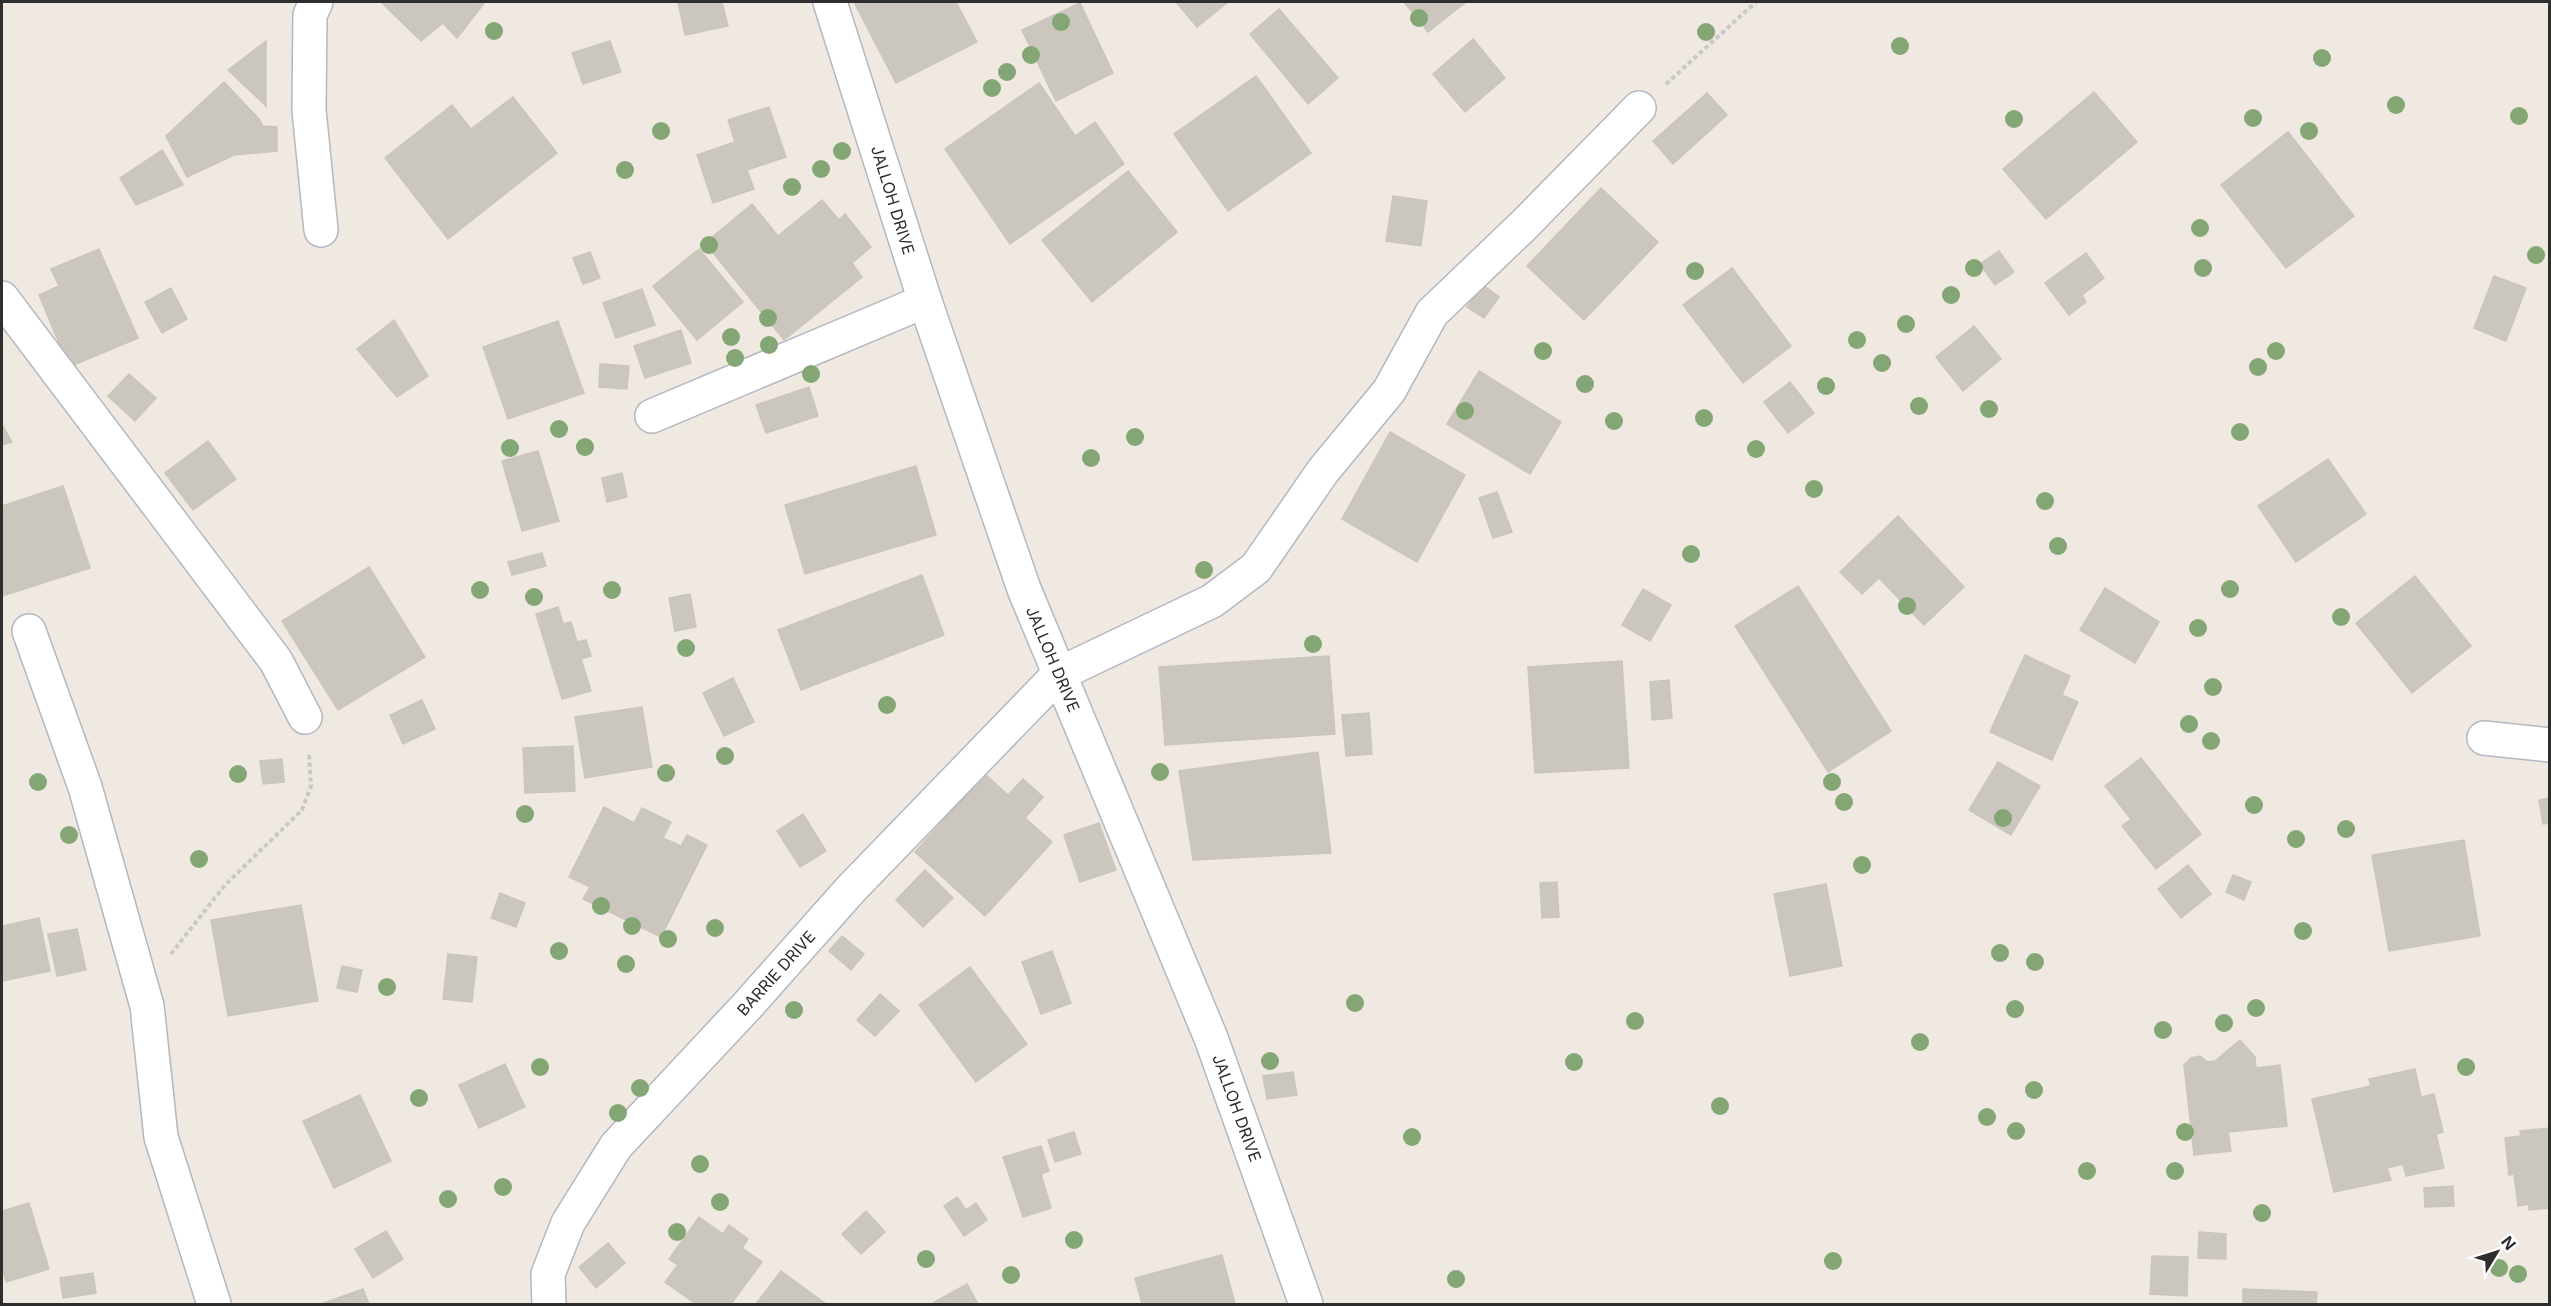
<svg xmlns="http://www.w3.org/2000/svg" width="2551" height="1306" font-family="Inter,sans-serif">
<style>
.building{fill:#cbc7bf;stroke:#cbc5ba;stroke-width:1.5}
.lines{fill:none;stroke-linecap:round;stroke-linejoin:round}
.minor-casing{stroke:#b4b7c1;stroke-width:36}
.path{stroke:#c9c9c9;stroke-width:4;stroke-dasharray:4.5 3;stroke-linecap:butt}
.minor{stroke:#fff;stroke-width:33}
.tree{fill:#84a574}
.labels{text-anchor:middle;stroke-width:6;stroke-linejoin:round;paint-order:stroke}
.street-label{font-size:16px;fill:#2e2e2e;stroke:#fff}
</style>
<rect width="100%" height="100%" fill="#efe9e1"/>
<g class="building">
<path d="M 381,2 L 485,2 L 457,38 L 443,23 L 421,41 Z"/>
<path d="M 678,2 L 722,2 L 728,26 L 685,35 Z"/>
<path d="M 854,2 L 956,2 L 977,42 L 896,83 Z"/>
<path d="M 1176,2 L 1228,2 L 1197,27 Z"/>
<path d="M 1404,2 L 1466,2 L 1428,32 Z"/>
<path d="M 1080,3 L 1113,73 L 1056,101 L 1022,30 Z"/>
<path d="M 1279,9 L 1338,78 L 1308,104 L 1250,34 Z"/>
<path d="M 1473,39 L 1505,78 L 1465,112 L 1433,74 Z"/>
<path d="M 266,41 L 266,106 L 228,70 Z"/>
<path d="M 610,41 L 621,72 L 583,84 L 572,53 Z"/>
<path d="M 1256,76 L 1311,153 L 1228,211 L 1174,134 Z"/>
<path d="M 224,82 L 259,119 L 263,126 L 277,127 L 277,151 L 234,155 L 187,177 L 166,136 Z"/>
<path d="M 1039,83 L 1075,136 L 1095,122 L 1124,164 L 1010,244 L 945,149 Z"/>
<path d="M 2094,92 L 2137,142 L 2046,219 L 2003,169 Z"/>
<path d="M 1707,93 L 1727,115 L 1673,164 L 1653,141 Z"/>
<path d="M 513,97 L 557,153 L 448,239 L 385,158 L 452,105 L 471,129 Z"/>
<path d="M 769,107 L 786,157 L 747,170 L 754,189 L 713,203 L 697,155 L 735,142 L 728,120 Z"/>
<path d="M 2288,132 L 2354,216 L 2286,268 L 2221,185 Z"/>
<path d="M 162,150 L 183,185 L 136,205 L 120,178 Z"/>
<path d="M 1128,171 L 1177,232 L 1092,302 L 1042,240 Z"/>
<path d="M 1601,188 L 1658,242 L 1584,320 L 1527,266 Z"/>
<path d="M 1393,196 L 1427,201 L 1421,246 L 1386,241 Z"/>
<path d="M 822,200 L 839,220 L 845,214 L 871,247 L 852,263 L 862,277 L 784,340 L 705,243 L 752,204 L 778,236 Z"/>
<path d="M 99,249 L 138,338 L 69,367 L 39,295 L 59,286 L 51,269 Z"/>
<path d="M 699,249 L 743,302 L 697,340 L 653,286 Z"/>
<path d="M 1999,251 L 2014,272 L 1995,285 L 1980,264 Z"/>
<path d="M 590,252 L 600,278 L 583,284 L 573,258 Z"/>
<path d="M 2086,253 L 2104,278 L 2082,295 L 2086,302 L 2069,315 L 2045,283 Z"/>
<path d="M 1732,268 L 1791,346 L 1743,383 L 1683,305 Z"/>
<path d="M 2494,276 L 2526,288 L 2506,341 L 2474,328 Z"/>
<path d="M 1483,285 L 1499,297 L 1484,318 L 1467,307 Z"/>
<path d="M 171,288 L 187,319 L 162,333 L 145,302 Z"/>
<path d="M 642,289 L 655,325 L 616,338 L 603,303 Z"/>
<path d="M 394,320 L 428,376 L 397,397 L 357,349 Z"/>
<path d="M 558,321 L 584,393 L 508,419 L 483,347 Z"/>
<path d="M 1974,326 L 2001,359 L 1963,391 L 1936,357 Z"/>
<path d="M 681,330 L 691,363 L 645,378 L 634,346 Z"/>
<path d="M 600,364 L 629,366 L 627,389 L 599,387 Z"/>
<path d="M 1479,371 L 1561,422 L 1530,474 L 1447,424 Z"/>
<path d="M 129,374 L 156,398 L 135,421 L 108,396 Z"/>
<path d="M 1790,382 L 1814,413 L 1788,433 L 1764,402 Z"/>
<path d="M 809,387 L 818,416 L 766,433 L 756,405 Z"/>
<path d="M 2,425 L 12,442 L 2,445 Z"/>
<path d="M 1390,432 L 1465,475 L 1417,562 L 1342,519 Z"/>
<path d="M 208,441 L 236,479 L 193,510 L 165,473 Z"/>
<path d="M 538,451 L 559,521 L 522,531 L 502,461 Z"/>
<path d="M 2328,459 L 2366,514 L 2296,562 L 2258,506 Z"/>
<path d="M 916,466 L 936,535 L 805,574 L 785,505 Z"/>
<path d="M 622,473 L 627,497 L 607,502 L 602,478 Z"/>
<path d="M 63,486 L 90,568 L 2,596 L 2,506 Z"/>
<path d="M 1497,492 L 1512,532 L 1493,538 L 1479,498 Z"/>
<path d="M 1898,516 L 1964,587 L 1924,625 L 1879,578 L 1862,594 L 1840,572 Z"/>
<path d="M 542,553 L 546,566 L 512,575 L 508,562 Z"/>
<path d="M 369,567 L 425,657 L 338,710 L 282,621 Z"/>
<path d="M 922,575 L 944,635 L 801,690 L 778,630 Z"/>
<path d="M 2415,576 L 2471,646 L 2412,693 L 2356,623 Z"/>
<path d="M 1798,586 L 1891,731 L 1828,772 L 1735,626 Z"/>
<path d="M 2105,588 L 2159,622 L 2135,663 L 2080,630 Z"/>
<path d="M 1643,589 L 1671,605 L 1650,641 L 1622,625 Z"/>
<path d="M 690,594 L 696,627 L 675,631 L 669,598 Z"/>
<path d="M 558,607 L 563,624 L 571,622 L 577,642 L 586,640 L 591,656 L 581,659 L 591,691 L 562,699 L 536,614 Z"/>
<path d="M 2025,655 L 2070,676 L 2062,695 L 2078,702 L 2052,760 L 1990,732 Z"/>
<path d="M 1329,656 L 1335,734 L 1165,745 L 1159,667 Z"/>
<path d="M 1622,661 L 1629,768 L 1535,773 L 1528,667 Z"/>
<path d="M 733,678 L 754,722 L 724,736 L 703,693 Z"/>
<path d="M 1669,680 L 1672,718 L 1652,720 L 1650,682 Z"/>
<path d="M 422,700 L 435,729 L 403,744 L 390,715 Z"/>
<path d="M 642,707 L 652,767 L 585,778 L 575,717 Z"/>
<path d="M 1369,713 L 1372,754 L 1346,756 L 1342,715 Z"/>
<path d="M 573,746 L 575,791 L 525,793 L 523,748 Z"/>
<path d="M 1318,752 L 1331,853 L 1193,860 L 1179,771 Z"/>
<path d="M 2141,758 L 2201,834 L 2156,869 L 2122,826 L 2131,819 L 2105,786 Z"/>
<path d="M 282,759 L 284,782 L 263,784 L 260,761 Z"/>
<path d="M 1998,762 L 2040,786 L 2011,835 L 1969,810 Z"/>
<path d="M 985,774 L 1008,795 L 1023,779 L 1043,797 L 1025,818 L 1052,842 L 985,916 L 915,852 Z"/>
<path d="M 2550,798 L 2550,823 L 2543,824 L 2539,800 Z"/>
<path d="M 604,807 L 634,823 L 642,808 L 671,822 L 663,838 L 681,846 L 687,835 L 707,845 L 661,937 L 583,899 L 590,887 L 569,877 Z"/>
<path d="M 803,814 L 826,851 L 800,867 L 777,831 Z"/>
<path d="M 1099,823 L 1116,870 L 1080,882 L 1064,835 Z"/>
<path d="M 2464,840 L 2480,936 L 2389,951 L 2372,855 Z"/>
<path d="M 2188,865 L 2211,894 L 2181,918 L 2158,889 Z"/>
<path d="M 925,870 L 953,898 L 923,927 L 896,900 Z"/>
<path d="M 2233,875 L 2251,882 L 2244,900 L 2226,892 Z"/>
<path d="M 1557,882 L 1559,917 L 1542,918 L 1540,883 Z"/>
<path d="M 1826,884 L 1842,966 L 1790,976 L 1774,894 Z"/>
<path d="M 500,893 L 525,903 L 516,927 L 491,918 Z"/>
<path d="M 301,905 L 318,1001 L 228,1016 L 211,920 Z"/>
<path d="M 39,918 L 50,971 L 2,981 L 2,926 Z"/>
<path d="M 77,929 L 86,970 L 57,976 L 48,934 Z"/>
<path d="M 842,936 L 864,954 L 851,970 L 829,951 Z"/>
<path d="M 1052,951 L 1071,1003 L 1041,1014 L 1022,962 Z"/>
<path d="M 448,954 L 477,957 L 472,1002 L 443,999 Z"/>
<path d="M 342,966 L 362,970 L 357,992 L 337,988 Z"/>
<path d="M 970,967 L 1027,1044 L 976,1082 L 919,1005 Z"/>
<path d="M 880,994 L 899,1011 L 875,1036 L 857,1020 Z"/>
<path d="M 2240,1040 L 2255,1057 L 2256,1068 L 2280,1065 L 2287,1126 L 2228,1132 L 2231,1151 L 2194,1155 L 2184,1065 L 2191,1058 L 2200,1056 L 2208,1062 L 2215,1061 Z"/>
<path d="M 505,1064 L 525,1107 L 479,1128 L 459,1085 Z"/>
<path d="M 2415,1069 L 2421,1097 L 2434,1094 L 2443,1132 L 2436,1134 L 2444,1168 L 2406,1176 L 2403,1164 L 2387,1168 L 2391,1180 L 2334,1192 L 2312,1099 L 2371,1086 L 2369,1079 Z"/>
<path d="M 1293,1072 L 1297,1095 L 1267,1099 L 1263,1076 Z"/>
<path d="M 360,1095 L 391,1161 L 334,1188 L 303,1121 Z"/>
<path d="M 2550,1128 L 2550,1208 L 2529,1210 L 2529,1204 L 2518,1206 L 2514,1174 L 2509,1175 L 2505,1138 L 2521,1136 L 2520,1131 Z"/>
<path d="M 1074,1132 L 1081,1154 L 1055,1162 L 1048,1140 Z"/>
<path d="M 1041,1146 L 1049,1171 L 1041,1174 L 1051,1208 L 1023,1217 L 1003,1157 Z"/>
<path d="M 2453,1186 L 2454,1206 L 2425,1207 L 2424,1188 Z"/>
<path d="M 957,1197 L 966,1210 L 976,1203 L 987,1220 L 964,1236 L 944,1206 Z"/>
<path d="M 29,1203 L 49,1269 L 6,1282 L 2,1267 L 2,1211 Z"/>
<path d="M 866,1211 L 885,1232 L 861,1254 L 842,1234 Z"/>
<path d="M 699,1217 L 723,1234 L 729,1225 L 748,1239 L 742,1248 L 762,1262 L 731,1304 L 696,1304 L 665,1282 L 678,1265 L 669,1259 Z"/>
<path d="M 386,1231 L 403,1259 L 373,1278 L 355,1249 Z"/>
<path d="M 2199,1232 L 2226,1234 L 2226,1259 L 2198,1258 Z"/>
<path d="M 608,1243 L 625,1263 L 596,1288 L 579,1267 Z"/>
<path d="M 1222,1255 L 1235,1304 L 1142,1304 L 1135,1278 Z"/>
<path d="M 2152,1256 L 2188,1257 L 2187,1296 L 2150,1294 Z"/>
<path d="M 781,1271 L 826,1304 L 756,1304 Z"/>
<path d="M 93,1273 L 96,1293 L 63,1298 L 60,1278 Z"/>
<path d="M 967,1284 L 978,1304 L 934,1304 L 933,1303 Z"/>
<path d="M 363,1289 L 369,1304 L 321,1304 Z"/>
<path d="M 2243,1289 L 2317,1292 L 2316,1304 L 2243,1304 Z"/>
</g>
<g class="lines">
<g class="minor-casing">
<g id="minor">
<path d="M 316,2 L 310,15 L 309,110 L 321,230"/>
<path d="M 830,2 L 925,301 L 1024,589 L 1211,1038 L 1306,1304"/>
<path d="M 2,298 L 276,661 L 305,717"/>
<path d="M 652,416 L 925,301"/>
<path d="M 29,631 L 85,787 L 147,1006 L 161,1137 L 214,1304"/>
<path d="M 2484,738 L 2550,745"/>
<path d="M 549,1304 L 548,1274 L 568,1223 L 616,1146 L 747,1006 L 851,889 L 1059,674 L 1212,601 L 1256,568 L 1323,471 L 1389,391 L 1432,313 L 1524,225 L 1639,108"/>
</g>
</g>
<g class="path">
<path d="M 1666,84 L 1756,2"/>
<path d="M 171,954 L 225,885 L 302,810 L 311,786 L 309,754"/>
</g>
<use href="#minor" class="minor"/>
</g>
<g class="tree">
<circle cx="1419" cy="18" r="9"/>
<circle cx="1061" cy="22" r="9"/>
<circle cx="494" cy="31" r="9"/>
<circle cx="1706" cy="32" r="9"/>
<circle cx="1900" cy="46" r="9"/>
<circle cx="1031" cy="55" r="9"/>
<circle cx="2322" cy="58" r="9"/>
<circle cx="1007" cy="72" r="9"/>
<circle cx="992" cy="88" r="9"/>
<circle cx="2396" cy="105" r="9"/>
<circle cx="2519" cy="116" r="9"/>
<circle cx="2253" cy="118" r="9"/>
<circle cx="2014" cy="119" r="9"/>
<circle cx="661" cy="131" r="9"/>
<circle cx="2309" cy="131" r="9"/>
<circle cx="842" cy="151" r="9"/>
<circle cx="821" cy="169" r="9"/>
<circle cx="625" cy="170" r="9"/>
<circle cx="792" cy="187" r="9"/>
<circle cx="2200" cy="228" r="9"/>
<circle cx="709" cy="245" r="9"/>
<circle cx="2536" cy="255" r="9"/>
<circle cx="1974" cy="268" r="9"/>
<circle cx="2203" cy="268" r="9"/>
<circle cx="1695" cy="271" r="9"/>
<circle cx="1951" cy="295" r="9"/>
<circle cx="768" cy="318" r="9"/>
<circle cx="1906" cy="324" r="9"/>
<circle cx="731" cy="337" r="9"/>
<circle cx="1857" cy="340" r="9"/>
<circle cx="769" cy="345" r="9"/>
<circle cx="1543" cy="351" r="9"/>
<circle cx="2276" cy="351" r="9"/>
<circle cx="735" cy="358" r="9"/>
<circle cx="1882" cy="363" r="9"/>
<circle cx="2258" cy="367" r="9"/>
<circle cx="811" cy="374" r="9"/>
<circle cx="1585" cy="384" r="9"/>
<circle cx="1826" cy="386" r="9"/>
<circle cx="1919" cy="406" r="9"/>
<circle cx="1989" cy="409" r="9"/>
<circle cx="1465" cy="411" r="9"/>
<circle cx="1704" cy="418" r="9"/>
<circle cx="1614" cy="421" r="9"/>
<circle cx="559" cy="429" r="9"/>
<circle cx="2240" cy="432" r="9"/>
<circle cx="1135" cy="437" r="9"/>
<circle cx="585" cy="447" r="9"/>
<circle cx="510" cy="448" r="9"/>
<circle cx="1756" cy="449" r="9"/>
<circle cx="1091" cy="458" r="9"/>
<circle cx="1814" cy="489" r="9"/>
<circle cx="2045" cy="501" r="9"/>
<circle cx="2058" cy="546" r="9"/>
<circle cx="1691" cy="554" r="9"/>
<circle cx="1204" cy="570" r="9"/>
<circle cx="2230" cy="589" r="9"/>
<circle cx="480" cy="590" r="9"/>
<circle cx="612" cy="590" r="9"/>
<circle cx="534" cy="597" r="9"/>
<circle cx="1907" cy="606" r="9"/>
<circle cx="2341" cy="617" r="9"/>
<circle cx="2198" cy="628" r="9"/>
<circle cx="1313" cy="644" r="9"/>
<circle cx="686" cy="648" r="9"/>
<circle cx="2213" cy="687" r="9"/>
<circle cx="887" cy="705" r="9"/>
<circle cx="2189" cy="724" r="9"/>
<circle cx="2211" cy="741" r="9"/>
<circle cx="725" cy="756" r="9"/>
<circle cx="1160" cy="772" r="9"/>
<circle cx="666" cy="773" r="9"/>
<circle cx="238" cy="774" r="9"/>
<circle cx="38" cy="782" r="9"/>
<circle cx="1832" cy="782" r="9"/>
<circle cx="1844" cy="802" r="9"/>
<circle cx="2254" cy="805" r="9"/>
<circle cx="525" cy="814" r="9"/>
<circle cx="2003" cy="818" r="9"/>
<circle cx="2346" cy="829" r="9"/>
<circle cx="69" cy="835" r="9"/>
<circle cx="2296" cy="839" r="9"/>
<circle cx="199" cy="859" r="9"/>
<circle cx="1862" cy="865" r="9"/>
<circle cx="601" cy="906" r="9"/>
<circle cx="632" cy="926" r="9"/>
<circle cx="715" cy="928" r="9"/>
<circle cx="2303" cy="931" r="9"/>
<circle cx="668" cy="939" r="9"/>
<circle cx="559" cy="951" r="9"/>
<circle cx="2000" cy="953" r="9"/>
<circle cx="2035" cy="962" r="9"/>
<circle cx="626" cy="964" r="9"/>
<circle cx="387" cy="987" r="9"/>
<circle cx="1355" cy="1003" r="9"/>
<circle cx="2256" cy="1008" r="9"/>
<circle cx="2015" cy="1009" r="9"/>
<circle cx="794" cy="1010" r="9"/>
<circle cx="1635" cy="1021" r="9"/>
<circle cx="2224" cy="1023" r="9"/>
<circle cx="2163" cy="1030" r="9"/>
<circle cx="1920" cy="1042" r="9"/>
<circle cx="1270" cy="1061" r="9"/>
<circle cx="1574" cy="1062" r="9"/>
<circle cx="540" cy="1067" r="9"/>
<circle cx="2466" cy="1067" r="9"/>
<circle cx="640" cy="1088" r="9"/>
<circle cx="2034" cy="1090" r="9"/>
<circle cx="419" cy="1098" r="9"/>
<circle cx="1720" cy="1106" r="9"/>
<circle cx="618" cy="1113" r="9"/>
<circle cx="1987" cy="1117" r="9"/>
<circle cx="2016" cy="1131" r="9"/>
<circle cx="2185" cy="1132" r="9"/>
<circle cx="1412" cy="1137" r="9"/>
<circle cx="700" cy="1164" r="9"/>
<circle cx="2087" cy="1171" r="9"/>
<circle cx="2175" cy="1171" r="9"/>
<circle cx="503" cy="1187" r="9"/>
<circle cx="448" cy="1199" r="9"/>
<circle cx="720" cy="1202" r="9"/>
<circle cx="2262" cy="1213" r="9"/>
<circle cx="677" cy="1232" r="9"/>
<circle cx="1074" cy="1240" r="9"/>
<circle cx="926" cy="1259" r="9"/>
<circle cx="1833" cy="1261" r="9"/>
<circle cx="2499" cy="1268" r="9"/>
<circle cx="2518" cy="1274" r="9"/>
<circle cx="1011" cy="1275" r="9"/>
<circle cx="1456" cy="1279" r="9"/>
</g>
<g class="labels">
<g class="street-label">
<text transform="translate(893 200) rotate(73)" y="6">JALLOH DRIVE</text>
<text transform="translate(1053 659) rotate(67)" y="6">JALLOH DRIVE</text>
<text transform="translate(776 973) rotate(-48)" y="6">BARRIE DRIVE</text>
<text transform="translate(1237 1108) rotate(70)" y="6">JALLOH DRIVE</text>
</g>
</g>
<rect width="2551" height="1306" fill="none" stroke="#2e2e2e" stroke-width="6"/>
<g transform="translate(2497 1252) rotate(52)" stroke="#ffffff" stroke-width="4.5" paint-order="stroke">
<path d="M0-4.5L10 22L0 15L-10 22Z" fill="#2e2e2e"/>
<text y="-9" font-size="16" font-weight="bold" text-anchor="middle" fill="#2e2e2e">N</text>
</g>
</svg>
